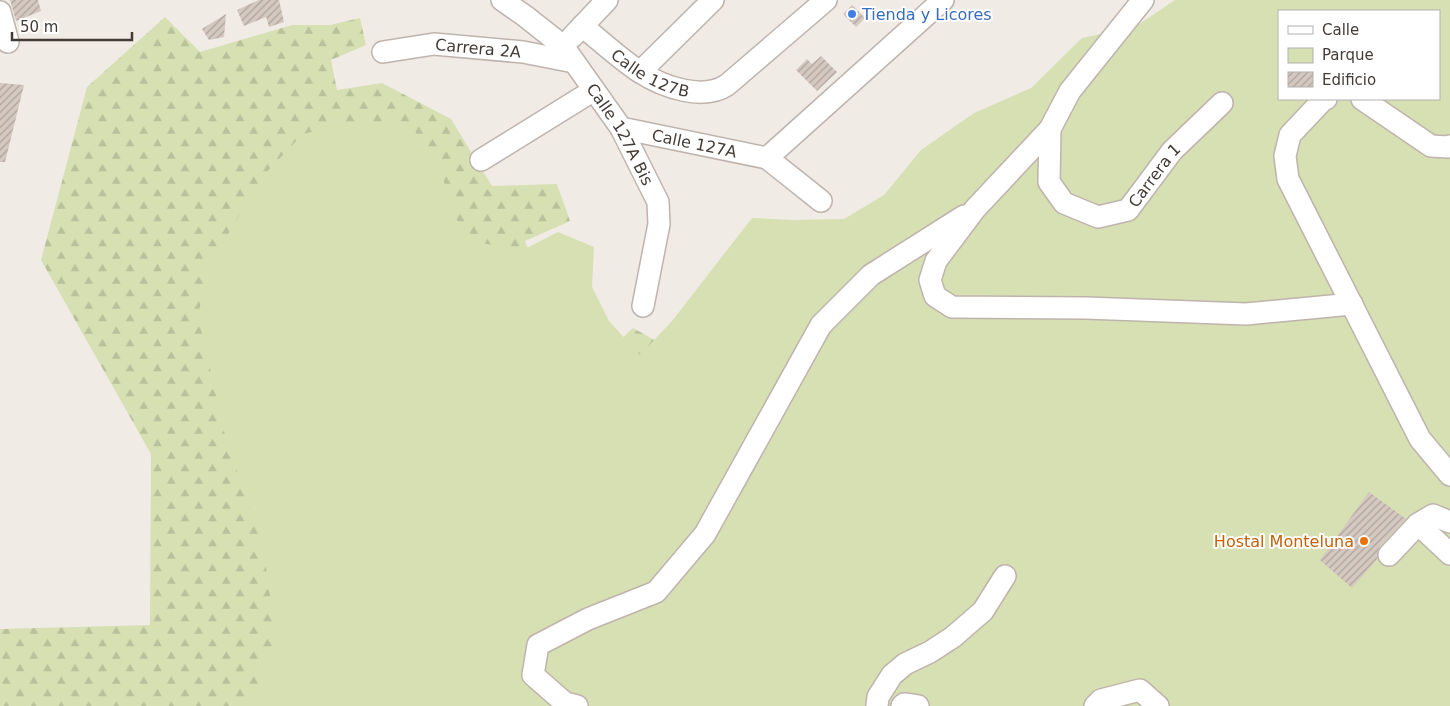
<svg xmlns="http://www.w3.org/2000/svg" width="1450" height="706" font-family="'DejaVu Sans',sans-serif">
<style>
.forest{fill:url(#forest-firs)}
.park{fill:#d6e0b3;fill-rule:evenodd}
.building{fill:url(#building-hatch)}
.lines{fill:none;stroke-linecap:round;stroke-linejoin:round}
.minor-casing{stroke:#beb4ad;stroke-width:24}
.minor{stroke:#fff;stroke-width:21}
.shop-dot{fill:#3f7fe0;stroke:#fff;stroke-width:2}
.food-dot{fill:#e8710a;stroke:#fff;stroke-width:2}
.labels{text-anchor:middle;stroke-width:4;stroke-linejoin:round;paint-order:stroke}
.shop-label{font-size:16px;fill:#366cbe;stroke:#fff;text-anchor:start}
.street-label{font-size:16px;fill:#433b36;stroke:#fff}
.food-label{font-size:16px;fill:#c56008;stroke:#fff;text-anchor:end}
</style>
<defs>
<pattern id="forest-firs" width="22" height="20" patternUnits="userSpaceOnUse" patternTransform="scale(1.25)"><rect width="22" height="20" fill="#d6e0b3"/><path d="M5 1l3.5 6h-7zM16 11l3.5 6h-7z" fill="#b9c19b"/></pattern>
<pattern id="building-hatch" width="6" height="6" patternUnits="userSpaceOnUse" patternTransform="scale(1.25)"><rect width="6" height="6" fill="#d4c8c0"/><path d="M-1 1l2-2M0 6l6-6M5 7l2-2" fill="none" stroke="#aea49d"/></pattern>
</defs>
<rect width="100%" height="100%" fill="#f1ebe6"/>
<path class="forest" d="M 165,17 L 200,52 L 292,25 L 330,25 L 360,18 L 366,45 L 331,60 L 337,90 L 382,83 L 451,119 L 492,186 L 557,184 L 570,221 L 525,241 L 569,352 L 613,347 L 633,328 L 665,346 L 1212,706 L 0,706 L 0,629 L 150,625 L 151,454 L 41,260 L 87,87 Z"/>
<path class="park" d="M 1175,0 L 1450,0 L 1450,706 L 249,706 L 276,637 L 263,547 L 225,435 L 198,315 L 209,267 L 261,178 L 303,134 L 362,120 L 413,128 L 441,171 L 453,215 L 473,241 L 521,251 L 558,232 L 594,247 L 592,287 L 609,321 L 640,355 L 672,321 L 752,218 L 792,220 L 844,219 L 884,195 L 921,150 L 974,113 L 1031,88 L 1082,38 L 1135,27 ZM 1279,11 L 1439,11 L 1439,99 L 1279,99 Z"/>
<g class="building">
<path d="M 10,0 L 38,0 L 41,11 L 16,21 Z"/>
<path d="M 259,0 L 279,0 L 284,22 L 269,27 L 266,17 L 244,26 L 237,10 Z"/>
<path d="M 852,5 L 865,18 L 856,27 L 843,14 Z"/>
<path d="M 226,14 L 224,37 L 209,40 L 202,29 Z"/>
<path d="M 821,56 L 837,72 L 817,91 L 796,70 L 807,59 L 812,64 Z"/>
<path d="M 0,83 L 24,85 L 5,162 L 0,162 Z"/>
<path d="M 1369,492 L 1406,519 L 1380,546 L 1377,553 L 1377,559 L 1352,588 L 1320,560 Z"/>
</g>
<g class="lines">
<g class="minor-casing">
<g id="minor">
<path id="s1" d="M 502,0 L 525,16 L 563,46 L 621,128 L 658,202 L 659,224 L 643,306"/>
<path d="M 1143,0 L 1070,91 L 1050,129 L 975,209 L 936,261 L 930,280 L 935,296 L 952,307 L 1086,308 L 1246,314 L 1352,304"/>
<path d="M 0,12 L 8,42"/>
<path id="s2" d="M 582,26 C 601,41 620,59 640,72 C 663,87 703,101 727,85 L 826,0"/>
<path d="M 572,37 L 607,0"/>
<path id="s3" d="M 383,52 L 434,44 L 523,52 L 574,62"/>
<path d="M 640,72 L 713,0"/>
<path d="M 1326,99 L 1323,100 L 1290,135 L 1285,156 L 1288,179 L 1420,439 L 1450,475"/>
<path d="M 1362,99 L 1431,146 L 1448,147 L 1450,146"/>
<path id="s4" d="M 621,128 L 767,158 L 821,201"/>
<path id="s5" d="M 1050,129 L 1049,182 L 1064,203 L 1098,217 L 1128,210 L 1172,151 L 1222,103"/>
<path d="M 767,158 L 943,0"/>
<path d="M 481,160 L 594,90"/>
<path d="M 1418,524 L 1450,554"/>
<path d="M 1389,555 L 1418,524 L 1433,515 L 1450,522"/>
<path d="M 577,706 L 565,703 L 533,675 L 538,645 L 588,619 L 656,592 L 705,534 L 821,325 L 871,275 L 964,216"/>
<path d="M 877,706 L 878,697 L 892,675 L 905,664 L 930,652 L 953,637 L 983,611 L 1005,576"/>
<path d="M 902,706 L 904,704 L 918,706"/>
<path d="M 1095,706 L 1101,700 L 1140,690 L 1158,706"/>
</g>
</g>
<use href="#minor" class="minor"/>
</g>
<circle class="shop-dot" cx="852" cy="14" r="5"/>
<circle class="food-dot" cx="1364" cy="541" r="5"/>
<g class="labels">
<g class="shop-label">
<text x="862" y="20">Tienda y Licores</text>
</g>
<g class="street-label">
<text dy="6" stroke="none"><textPath href="#s3" startOffset="96">Carrera 2A</textPath></text>
<text dy="6" stroke="none"><textPath href="#s2" startOffset="84">Calle 127B</textPath></text>
<text dy="6" stroke="none"><textPath href="#s1" startOffset="182">Calle 127A Bis</textPath></text>
<text dy="6" stroke="none"><textPath href="#s4" startOffset="75">Calle 127A</textPath></text>
<text dy="6" stroke="none"><textPath href="#s5" startOffset="190">Carrera 1</textPath></text>
</g>
<g class="food-label">
<text x="1354" y="547">Hostal Monteluna</text>
</g>
</g>
<rect x="1278" y="10" width="162" height="90" fill="#ffffff" stroke="#b4b1af"/>
<rect x="1288" y="26" width="25" height="8" fill="#ffffff" stroke="#b4b1af"/>
<text x="1322" y="35" font-size="15" fill="#433b36">Calle</text>
<rect x="1288" y="48" width="25" height="15" fill="#d6e0b3" stroke="#b4b1af"/>
<text x="1322" y="60" font-size="15" fill="#433b36">Parque</text>
<rect x="1288" y="72" width="25" height="15" fill="url(#building-hatch)" stroke="#b4b1af"/>
<text x="1322" y="85" font-size="15" fill="#433b36">Edificio</text>
<path d="M12 32v8h120v-8" fill="none" stroke="#433b36" stroke-width="2.5"/>
<text x="20" y="32" font-size="15" fill="#433b36" stroke="#ffffff" stroke-width="4" paint-order="stroke">50 m</text>
</svg>
